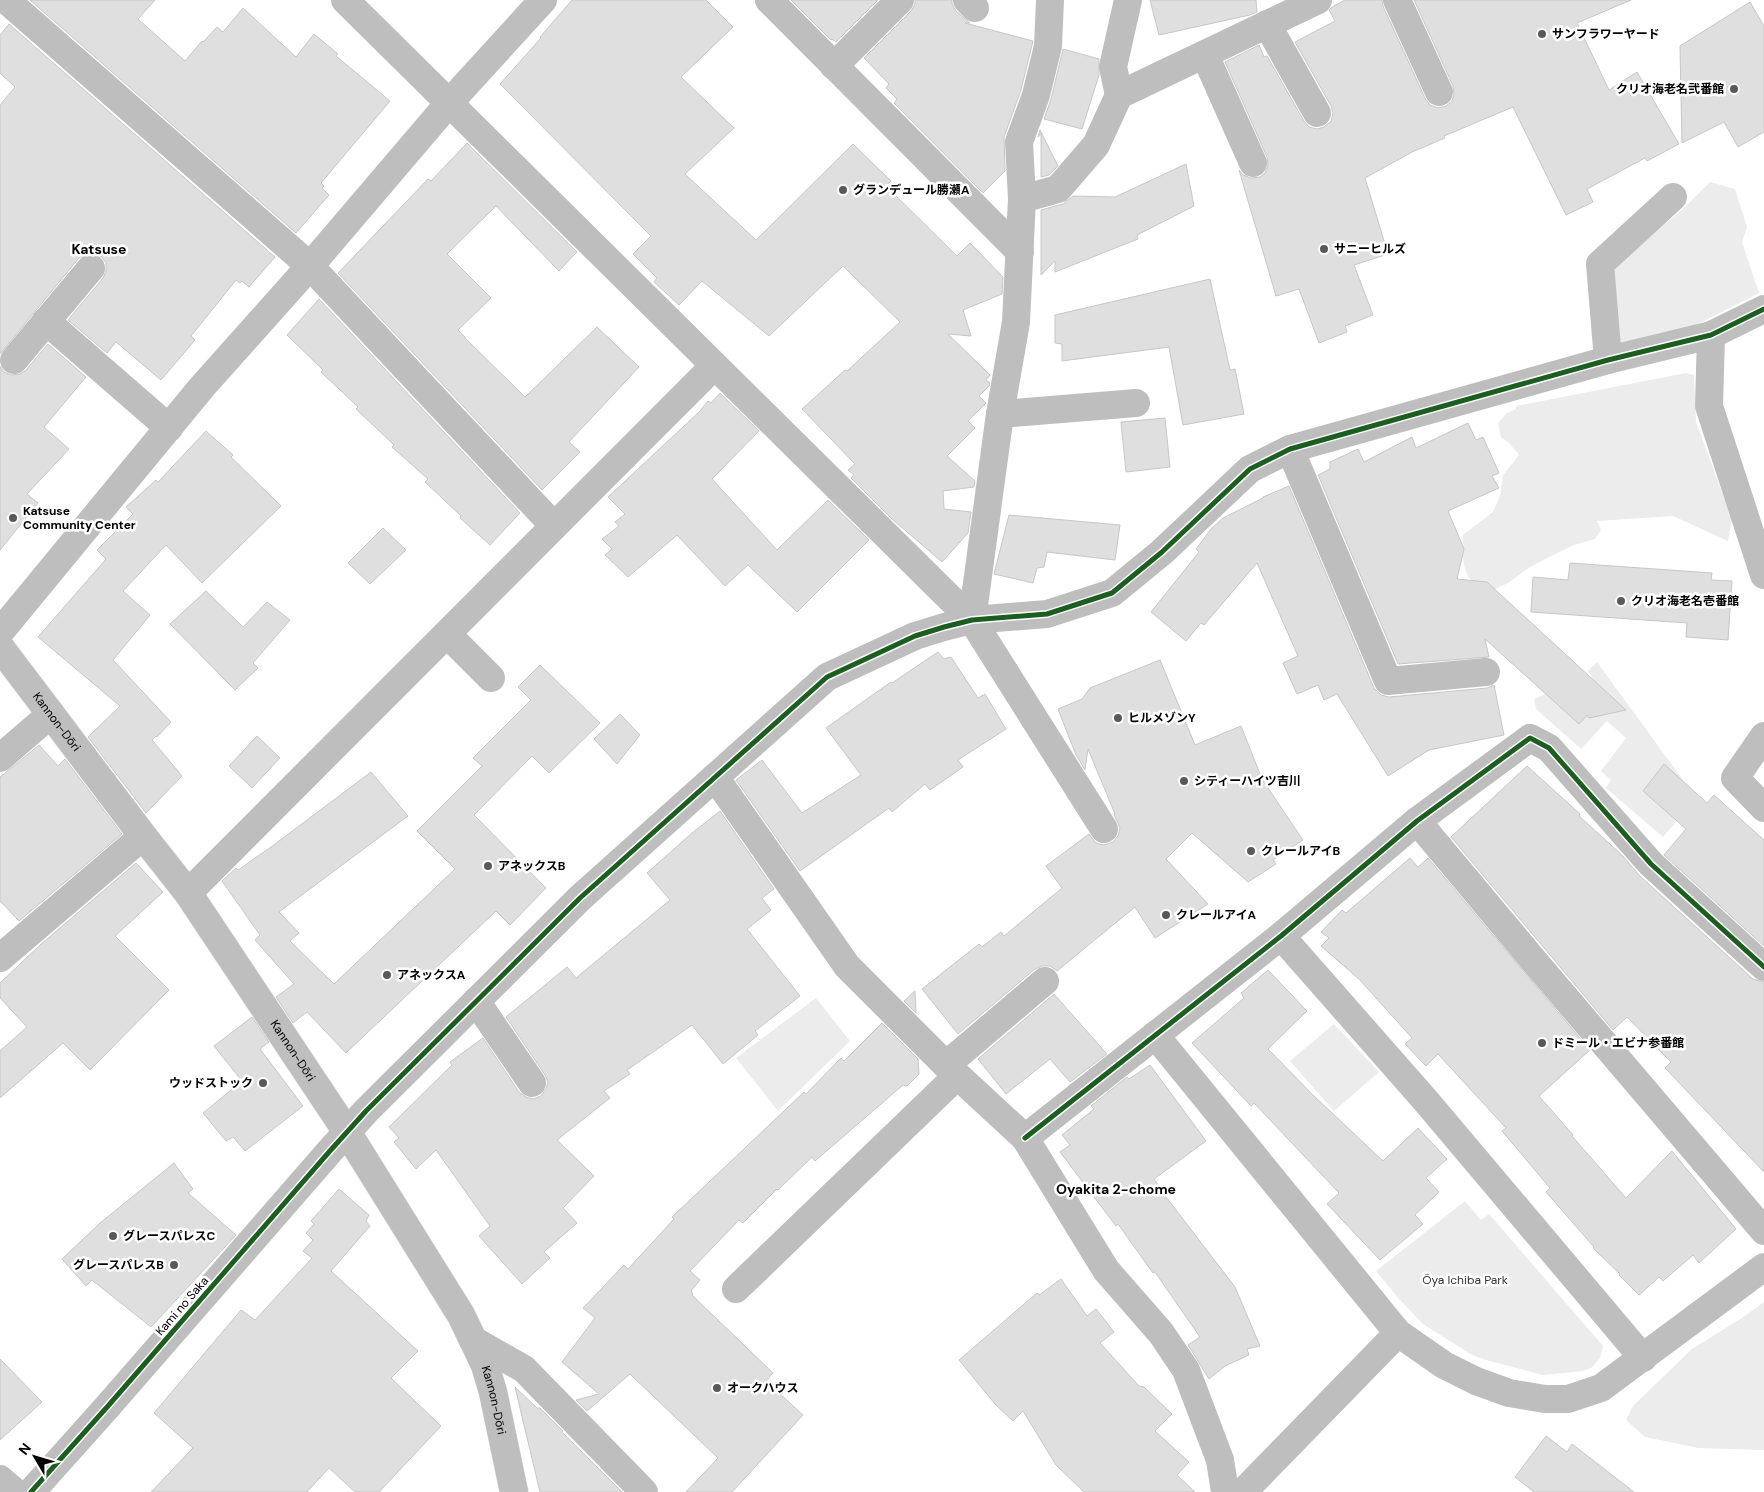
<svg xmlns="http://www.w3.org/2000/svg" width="1764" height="1492" font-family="'DM Sans','Noto Sans JP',sans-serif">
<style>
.green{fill:#ececec}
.building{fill:#dfdfdf;stroke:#c7c7c7}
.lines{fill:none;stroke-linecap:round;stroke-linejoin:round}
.major-casing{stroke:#dbdbdb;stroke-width:29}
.minor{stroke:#bebebe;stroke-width:28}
.major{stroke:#bebebe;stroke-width:28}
.cycleway-casing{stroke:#fff;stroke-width:8}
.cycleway{stroke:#1b5e20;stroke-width:5}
.poi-dot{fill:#595959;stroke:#fff;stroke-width:2}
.labels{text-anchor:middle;stroke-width:5;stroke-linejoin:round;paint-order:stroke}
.poi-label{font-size:12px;font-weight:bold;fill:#000;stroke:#fff;text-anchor:start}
.street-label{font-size:12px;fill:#000;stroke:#fff}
.park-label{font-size:12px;fill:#333;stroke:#fff}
.neighbourhood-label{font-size:14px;font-weight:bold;fill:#000;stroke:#fff}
</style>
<rect width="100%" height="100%" fill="#fff"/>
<g class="green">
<path d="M 1710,182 L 1735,189 L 1747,227 L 1742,242 L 1759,293 L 1694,326 L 1616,345 L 1609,260 L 1656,231 L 1682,210 Z"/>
<path d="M 1686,373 L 1694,375 L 1696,422 L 1732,519 L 1728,541 L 1673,516 L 1597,521 L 1601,530 L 1595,539 L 1574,545 L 1553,555 L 1530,567 L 1508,583 L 1493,590 C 1488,588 1482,587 1478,585 C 1460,576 1463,551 1463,535 L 1493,512 L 1500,496 L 1503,475 L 1519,455 L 1509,443 L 1501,437 L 1498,423 L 1507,413 L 1516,409 L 1516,406 Z"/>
<path d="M 1597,662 L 1696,798 L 1663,837 L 1606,788 L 1611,780 L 1601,771 L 1626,738 L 1607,721 L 1581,749 L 1536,709 L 1534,699 L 1557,689 L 1573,691 L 1592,677 L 1588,671 Z"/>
<path d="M 816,998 L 850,1041 L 778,1111 L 736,1058 Z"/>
<path d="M 1334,1024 L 1379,1072 L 1334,1111 L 1290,1061 Z"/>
<path d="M 1465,1201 L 1481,1220 L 1489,1214 L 1603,1346 L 1600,1358 L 1591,1368 L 1583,1371 L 1543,1375 L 1486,1360 L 1472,1355 L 1423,1324 L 1399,1299 L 1376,1271 Z"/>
<path d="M 1764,1302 L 1764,1450 L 1698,1448 L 1645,1437 L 1626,1420 L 1633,1406 L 1692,1349 L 1745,1316 Z"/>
</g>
<g class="building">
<path d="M 30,0 L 155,0 L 138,19 L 185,61 L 202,41 L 203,42 L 217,27 L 223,32 L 243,8 L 296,57 L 314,34 L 338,54 L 336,56 L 390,101 L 321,183 L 324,186 L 322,188 L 329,195 L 296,233 Z"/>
<path d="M 572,0 L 706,0 L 733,27 L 681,77 L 734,128 L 685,174 L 756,240 L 853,144 L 891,181 L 886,186 L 957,256 L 970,243 L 1003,277 L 1002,294 L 963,310 L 971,336 L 948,334 L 990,375 L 986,380 L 990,383 L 989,386 L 979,396 L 986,403 L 968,421 L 975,428 L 947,456 L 975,481 L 974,487 L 943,491 L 944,509 L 971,512 L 968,533 L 942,562 L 892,519 L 851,478 L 854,475 L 848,470 L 855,464 L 802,409 L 845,370 L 847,371 L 900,322 L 843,266 L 769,336 L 702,281 L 679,305 L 654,282 L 657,278 L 633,254 L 651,236 L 500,84 L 541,38 L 540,37 Z"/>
<path d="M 791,0 L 878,0 L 836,42 L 832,39 L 831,40 Z"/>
<path d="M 915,0 L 952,0 L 952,4 L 956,11 L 970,23 L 965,23 L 1033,41 L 1021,90 L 1004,137 L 1005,171 L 983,193 L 894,103 L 897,99 L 886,88 L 889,84 L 864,58 L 911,11 L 915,4 Z"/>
<path d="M 1150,0 L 1256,0 L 1257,12 L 1250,15 L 1159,35 Z"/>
<path d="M 1345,0 L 1382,0 L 1383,6 L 1425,98 L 1430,105 L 1438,108 L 1446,106 L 1452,101 L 1454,94 L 1453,86 L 1414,0 L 1631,0 L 1577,23 L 1609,90 L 1637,72 L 1679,144 L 1647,161 L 1645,158 L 1587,189 L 1593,202 L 1566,215 L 1513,107 L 1444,136 L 1445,138 L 1412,152 L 1365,178 L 1388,254 L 1354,265 L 1373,315 L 1345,326 L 1347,332 L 1319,343 L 1299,289 L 1276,296 L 1239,170 L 1243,175 L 1251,178 L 1260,177 L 1265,173 L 1268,165 L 1267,157 L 1225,62 L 1259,45 L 1264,57 L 1267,56 L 1304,121 L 1309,127 L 1317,129 L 1324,127 L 1331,121 L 1333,113 L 1331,106 L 1295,42 L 1335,21 L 1329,10 L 1332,7 Z"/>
<path d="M 1750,2 L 1764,26 L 1764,132 L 1738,147 L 1724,122 L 1682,143 L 1680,46 Z"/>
<path d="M 9,24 L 275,257 L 249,287 L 242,281 L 240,283 L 236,280 L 191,336 L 195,340 L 161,380 L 116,342 L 107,353 L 68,320 L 103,278 L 106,271 L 106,263 L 101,256 L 93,253 L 85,254 L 79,258 L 0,354 L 0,105 L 15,87 L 0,73 L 0,35 Z"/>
<path d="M 1063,49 L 1099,59 L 1099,75 L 1082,129 L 1044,119 L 1051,99 Z"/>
<path d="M 1040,130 L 1058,166 L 1049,175 L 1041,177 L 1041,133 L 1038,137 Z"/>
<path d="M 467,143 L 577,252 L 559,271 L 496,206 L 447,254 L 491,298 L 458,330 L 465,337 L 465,338 L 525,397 L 597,327 L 639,367 L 569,442 L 580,452 L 542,490 L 338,273 L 428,179 L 431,181 Z"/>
<path d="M 1186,164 L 1194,206 L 1137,235 L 1138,239 L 1055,272 L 1055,261 L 1041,275 L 1041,210 L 1063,204 L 1073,196 L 1115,197 Z"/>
<path d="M 1210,279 L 1230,370 L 1235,369 L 1244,414 L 1183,425 L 1169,347 L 1062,361 L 1062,344 L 1055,343 L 1055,315 Z"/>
<path d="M 319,299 L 520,513 L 490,545 L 460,518 L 461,516 L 425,482 L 428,479 L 392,447 L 394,445 L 356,409 L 358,407 L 321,372 L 323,370 L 287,335 Z"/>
<path d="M 48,344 L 86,377 L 44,427 L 69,449 L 27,494 L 38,503 L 0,550 L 0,366 L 4,372 L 11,375 L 20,374 L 26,370 Z"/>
<path d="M 720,393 L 759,431 L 712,479 L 777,550 L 828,500 L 869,540 L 797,612 L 748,565 L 725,586 L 677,535 L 628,577 L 605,555 L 612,549 L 602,539 L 619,526 L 615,522 L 625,514 L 608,497 L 699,412 L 708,401 L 711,403 Z"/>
<path d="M 1165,418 L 1170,467 L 1126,472 L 1121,422 Z"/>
<path d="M 1468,423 L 1476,440 L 1483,437 L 1499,473 L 1492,476 L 1499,488 L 1448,511 L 1464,549 L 1457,579 L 1487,582 L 1626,710 L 1589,718 L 1587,715 L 1579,724 L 1485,639 L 1489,657 L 1398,664 L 1318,475 L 1330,469 L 1330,462 L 1358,449 L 1364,462 L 1412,437 L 1416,448 Z"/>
<path d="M 206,431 L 233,455 L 231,457 L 281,506 L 202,583 L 166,545 L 123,591 L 150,615 L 113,660 L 171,722 L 157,737 L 156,736 L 152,740 L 182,776 L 146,813 L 88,737 L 120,706 L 38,637 L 106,559 L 97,550 L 133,514 L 126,507 L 156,480 L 158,482 Z"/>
<path d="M 1289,486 L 1374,688 L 1381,695 L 1389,697 L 1487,688 L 1494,685 L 1504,735 L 1429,750 L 1388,776 L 1337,694 L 1324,700 L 1318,685 L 1297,694 L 1283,663 L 1298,656 L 1257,563 L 1204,625 L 1201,623 L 1186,641 L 1151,612 L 1199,552 L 1196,549 L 1211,529 L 1223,518 L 1263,498 L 1263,497 Z"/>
<path d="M 1009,515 L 1120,525 L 1115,560 L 1047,552 L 1044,567 L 1037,568 L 1033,583 L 994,574 Z"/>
<path d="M 383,528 L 406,550 L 370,584 L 348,563 Z"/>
<path d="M 1570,563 L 1712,573 L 1711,580 L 1732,581 L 1728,640 L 1686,637 L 1687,623 L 1531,612 L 1533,577 L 1568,580 Z"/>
<path d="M 206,591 L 243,627 L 267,602 L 290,620 L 253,663 L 258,668 L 235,690 L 170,624 Z"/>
<path d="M 938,652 L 944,659 L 951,657 L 978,698 L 985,694 L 1006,729 L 958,760 L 963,767 L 930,790 L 925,784 L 892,812 L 889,808 L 800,871 L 736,780 L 762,760 L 802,813 L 861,775 L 826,728 L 891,682 L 892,683 Z"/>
<path d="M 1160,660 L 1195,745 L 1241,726 L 1262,779 L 1303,840 L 1273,860 L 1276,864 L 1248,882 L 1192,833 L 1166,859 L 1208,904 L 1155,938 L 1135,907 L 1057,971 L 1050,966 L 1042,966 L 1035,969 L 958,1034 L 922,989 L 979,944 L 982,947 L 1001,932 L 1004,936 L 1062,888 L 1046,866 L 1089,834 L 1096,843 L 1104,845 L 1113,842 L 1118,836 L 1120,828 L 1117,821 L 1114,815 L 1115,814 L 1088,749 L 1085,770 L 1076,755 L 1058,709 L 1082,699 L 1090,688 Z"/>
<path d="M 540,665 L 600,723 L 549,773 L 532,756 L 474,815 L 546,888 L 510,925 L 496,911 L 346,1053 L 307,1012 L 293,1023 L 276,997 L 294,984 L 255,940 L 260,935 L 222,881 L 236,868 L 238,870 L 271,847 L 371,772 L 408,816 L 279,912 L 299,933 L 290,941 L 334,984 L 455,869 L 417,831 L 482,766 L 473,758 L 531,700 L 518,687 Z"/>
<path d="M 620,714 L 640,735 L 617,764 L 594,739 Z"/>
<path d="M 257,736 L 280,758 L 252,788 L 229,766 Z"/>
<path d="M 39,745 L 58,766 L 65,759 L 122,834 L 19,921 L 0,901 L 0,777 Z"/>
<path d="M 1664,764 L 1707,803 L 1714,795 L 1764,840 L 1764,946 L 1664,855 L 1686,829 L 1643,791 Z"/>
<path d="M 1527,766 L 1580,814 L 1579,816 L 1622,855 L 1640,876 L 1753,979 L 1764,982 L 1764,1172 L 1665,1068 L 1671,1062 L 1627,1017 L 1613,1030 L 1451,837 Z"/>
<path d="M 720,811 L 774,889 L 762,898 L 771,910 L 747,929 L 800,996 L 755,1031 L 758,1035 L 723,1064 L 692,1025 L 627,1070 L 630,1074 L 604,1091 L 610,1098 L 557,1140 L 594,1176 L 563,1208 L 577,1223 L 544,1252 L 550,1258 L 522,1284 L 479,1236 L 490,1226 L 436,1150 L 416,1169 L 394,1142 L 399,1138 L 389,1127 L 452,1065 L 450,1062 L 483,1038 L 519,1092 L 526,1097 L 533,1099 L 541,1096 L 546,1089 L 548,1082 L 545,1075 L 506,1017 L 567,967 L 576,978 L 670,900 L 647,873 L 692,833 Z"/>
<path d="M 1410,858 L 1418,867 L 1428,858 L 1590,1050 L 1539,1096 L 1573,1135 L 1572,1136 L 1626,1198 L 1672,1151 L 1736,1229 L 1699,1263 L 1693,1255 L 1663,1281 L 1659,1277 L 1639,1295 L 1619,1275 L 1620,1274 L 1593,1248 L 1594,1247 L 1546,1192 L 1550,1188 L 1502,1131 L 1506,1128 L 1438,1054 L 1426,1066 L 1405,1044 L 1412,1038 L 1359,979 L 1321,946 L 1329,938 L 1321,932 L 1342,910 L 1346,913 Z"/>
<path d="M 136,863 L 163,892 L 115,936 L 169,990 L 90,1070 L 63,1043 L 0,1098 L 0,1051 L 27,1027 L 0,998 L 0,983 L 40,945 Z"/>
<path d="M 1268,970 L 1307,1011 L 1268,1049 L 1314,1096 L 1383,1161 L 1418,1128 L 1447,1159 L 1426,1178 L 1439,1192 L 1415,1215 L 1423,1224 L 1380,1260 L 1327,1204 L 1339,1193 L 1254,1103 L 1251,1106 L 1192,1043 L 1244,998 L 1241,993 Z"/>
<path d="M 915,991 L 916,1013 L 904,1001 Z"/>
<path d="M 1054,994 L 1107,1054 L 1070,1082 L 1050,1059 L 1006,1094 L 978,1059 Z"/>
<path d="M 252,1017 L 269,1042 L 260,1049 L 303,1106 L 245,1151 L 233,1137 L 226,1141 L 203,1113 L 242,1081 L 214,1046 Z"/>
<path d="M 882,1023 L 918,1059 L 919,1074 L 907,1086 L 903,1085 L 815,1161 L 812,1157 L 778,1190 L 777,1189 L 743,1223 L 739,1220 L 690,1271 L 700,1280 L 691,1291 L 693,1294 L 692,1295 L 773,1373 L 766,1381 L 803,1415 L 732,1492 L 686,1492 L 718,1458 L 630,1374 L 587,1411 L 576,1400 L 599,1394 L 562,1362 L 595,1318 L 583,1308 L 624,1265 L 628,1269 L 674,1219 L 672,1217 L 804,1092 L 806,1094 L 841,1058 L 844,1061 Z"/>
<path d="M 1150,1065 L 1206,1141 L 1154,1179 L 1164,1193 L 1163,1193 L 1235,1287 L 1260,1346 L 1247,1349 L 1249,1355 L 1225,1366 L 1209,1379 L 1188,1345 L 1200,1337 L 1155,1272 L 1153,1273 L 1118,1224 L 1116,1226 L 1060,1152 L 1070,1145 L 1062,1135 L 1094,1109 L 1091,1106 L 1127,1077 L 1129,1079 Z"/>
<path d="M 174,1163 L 193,1189 L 188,1193 L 236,1235 L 151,1327 L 92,1280 L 86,1286 L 62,1259 L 100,1223 Z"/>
<path d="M 339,1189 L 369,1215 L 366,1221 L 370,1226 L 331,1271 L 418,1351 L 391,1378 L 441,1426 L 379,1492 L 355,1492 L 329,1468 L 307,1492 L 151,1492 L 193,1448 L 154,1413 L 241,1310 L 255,1320 L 312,1258 L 303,1251 L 313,1240 L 306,1233 L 314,1224 L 311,1221 Z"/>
<path d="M 1061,1279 L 1087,1316 L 1096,1309 L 1114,1332 L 1100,1343 L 1139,1386 L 1144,1387 L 1172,1414 L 1155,1431 L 1189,1462 L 1177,1475 L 1195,1492 L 1084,1492 L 1056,1465 L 1023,1411 L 1013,1421 L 995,1404 L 959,1360 L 1037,1293 L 1039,1295 Z"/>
<path d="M 0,1359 L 42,1402 L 0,1440 Z"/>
<path d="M 515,1387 L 537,1408 L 540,1408 L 563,1431 L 562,1432 L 622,1492 L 540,1492 Z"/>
<path d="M 1546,1436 L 1567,1452 L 1572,1444 L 1634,1492 L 1534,1492 L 1515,1477 Z"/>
</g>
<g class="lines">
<g class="major-casing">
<g id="major">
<path id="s1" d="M 0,647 L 143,836 L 188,893 L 347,1132 L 461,1315 L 485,1365 L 493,1392 L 514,1492"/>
</g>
</g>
<g class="minor">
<path d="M 6,0 L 310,266 L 554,526"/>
<path d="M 345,0 L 972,620 L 1104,829"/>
<path d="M 769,0 L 1020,252"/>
<path d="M 967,0 L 975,8"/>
<path d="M 1397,0 L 1439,92"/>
<path d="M 1267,24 L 1317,113"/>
<path d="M 1205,55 L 1253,163"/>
<path d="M 834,66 L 900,0"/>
<path d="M 1119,95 L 1113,67 L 1128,0"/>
<path d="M 1022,199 L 1058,189 L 1096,145 L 1119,95 L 1318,0"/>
<path d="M 46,321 L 169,428"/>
<path d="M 1711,335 L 1709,406 L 1764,575"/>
<path d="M 14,360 L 91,268"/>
<path d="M 1608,360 L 1600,264 L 1673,197"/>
<path d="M 1000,414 L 1136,403"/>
<path d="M 1290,449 L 1388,681 L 1486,672"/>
<path d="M 972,620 L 1000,414 L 1016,322 L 1022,199 L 1019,142 L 1036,95 L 1048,46 L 1050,0"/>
<path d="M 0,632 L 202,387 L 310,266 L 449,103 L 543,0"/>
<path d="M 447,634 L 491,678"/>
<path d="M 1764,736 L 1735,778 L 1764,808"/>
<path d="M 0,758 L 51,714"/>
<path d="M 715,777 L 847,966 L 946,1065 L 1025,1138 L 1106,1270 L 1161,1333 L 1186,1370 L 1220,1460 L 1225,1492"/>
<path d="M 1417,821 L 1534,961 L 1764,1231"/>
<path d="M 188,893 L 714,366"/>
<path d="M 1281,936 L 1426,1101 L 1643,1358"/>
<path d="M 0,958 L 143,836"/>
<path d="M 476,1001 L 532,1083"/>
<path d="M 1155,1035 L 1398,1333 L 1444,1365 L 1476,1381 L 1509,1393 L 1545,1399 L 1568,1399 L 1601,1388 L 1764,1267"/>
<path d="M 946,1065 L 1045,981"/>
<path d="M 1025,1138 L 1281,936 L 1417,821 L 1530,738 L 1549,748 L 1651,864 L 1764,967"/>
<path d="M 736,1289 L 957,1076"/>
<path d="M 473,1340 L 524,1369 L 644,1492"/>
<path d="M 0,1479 L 15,1492"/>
<path d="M 31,1492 L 108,1406 L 329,1152 L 366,1111 L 580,898 L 827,677 L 915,636 L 944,627 L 972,620 L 1047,614 L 1112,593 L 1162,552 L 1250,469 L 1290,449 L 1608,360 L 1711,335 L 1764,309"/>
<path d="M 1243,1492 L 1398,1333"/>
</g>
<use href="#major" class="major"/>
<g class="cycleway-casing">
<g id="cycleway">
<path d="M 1025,1138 L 1281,936 L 1417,821 L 1530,738 L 1549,748 L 1651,864 L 1764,967"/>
<path d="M 31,1492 L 108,1406 L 329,1152 L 366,1111 L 580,898 L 827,677 L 915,636 L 944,627 L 972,620 L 1047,614 L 1112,593 L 1162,552 L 1250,469 L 1290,449 L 1608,360 L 1711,335 L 1764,309"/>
</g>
</g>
<use href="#cycleway" class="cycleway"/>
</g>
<g class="poi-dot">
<circle cx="1542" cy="34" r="5"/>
<circle cx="1734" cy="89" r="5"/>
<circle cx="843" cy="190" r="5"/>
<circle cx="1324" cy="249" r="5"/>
<circle cx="13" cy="518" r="5"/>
<circle cx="1621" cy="601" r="5"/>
<circle cx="1118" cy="718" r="5"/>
<circle cx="1184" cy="781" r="5"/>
<circle cx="1251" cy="851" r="5"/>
<circle cx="488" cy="866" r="5"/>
<circle cx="1166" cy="915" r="5"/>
<circle cx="387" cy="975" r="5"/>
<circle cx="1542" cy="1043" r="5"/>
<circle cx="263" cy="1083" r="5"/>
<circle cx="113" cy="1236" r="5"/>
<circle cx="174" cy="1265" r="5"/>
<circle cx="717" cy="1388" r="5"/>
</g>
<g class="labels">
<g class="poi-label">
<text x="1552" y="38">サンフラワーヤード</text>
<text x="1724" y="93" text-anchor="end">クリオ海老名弐番館</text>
<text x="853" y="194">グランデュール勝瀬A</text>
<text x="1334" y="253">サニーヒルズ</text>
<text x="23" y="515">Katsuse<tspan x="23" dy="14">Community Center</tspan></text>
<text x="1631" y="605">クリオ海老名壱番館</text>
<text x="1128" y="722">ヒルメゾンY</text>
<text x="1194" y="785">シティーハイツ吉川</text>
<text x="1261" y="855">クレールアイB</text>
<text x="498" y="870">アネックスB</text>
<text x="1176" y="919">クレールアイA</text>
<text x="397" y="979">アネックスA</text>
<text x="1552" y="1047">ドミール・エビナ参番館</text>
<text x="253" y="1087" text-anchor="end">ウッドストック</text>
<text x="123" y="1240">グレースパレスC</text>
<text x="164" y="1269" text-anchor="end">グレースパレスB</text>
<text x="727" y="1392">オークハウス</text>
</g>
<g class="street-label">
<text dy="4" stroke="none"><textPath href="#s1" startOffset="94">Kannon-Dōri</textPath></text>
<text dy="4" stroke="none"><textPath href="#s1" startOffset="499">Kannon-Dōri</textPath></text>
<text transform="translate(182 1306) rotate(-49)" y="4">Kami no Saka</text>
<text dy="4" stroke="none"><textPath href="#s1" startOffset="904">Kannon-Dōri</textPath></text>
</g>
<g class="park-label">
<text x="1465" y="1284">Ōya Ichiba Park</text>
</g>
<g class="neighbourhood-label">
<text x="99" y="254">Katsuse</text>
<text x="1116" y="1194">Oyakita 2-chome</text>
</g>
</g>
<g transform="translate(35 1457) rotate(308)" stroke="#ffffff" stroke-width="4" paint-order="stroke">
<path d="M0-4L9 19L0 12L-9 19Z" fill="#000000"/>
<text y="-8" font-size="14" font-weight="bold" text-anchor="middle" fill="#000000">N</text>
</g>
</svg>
